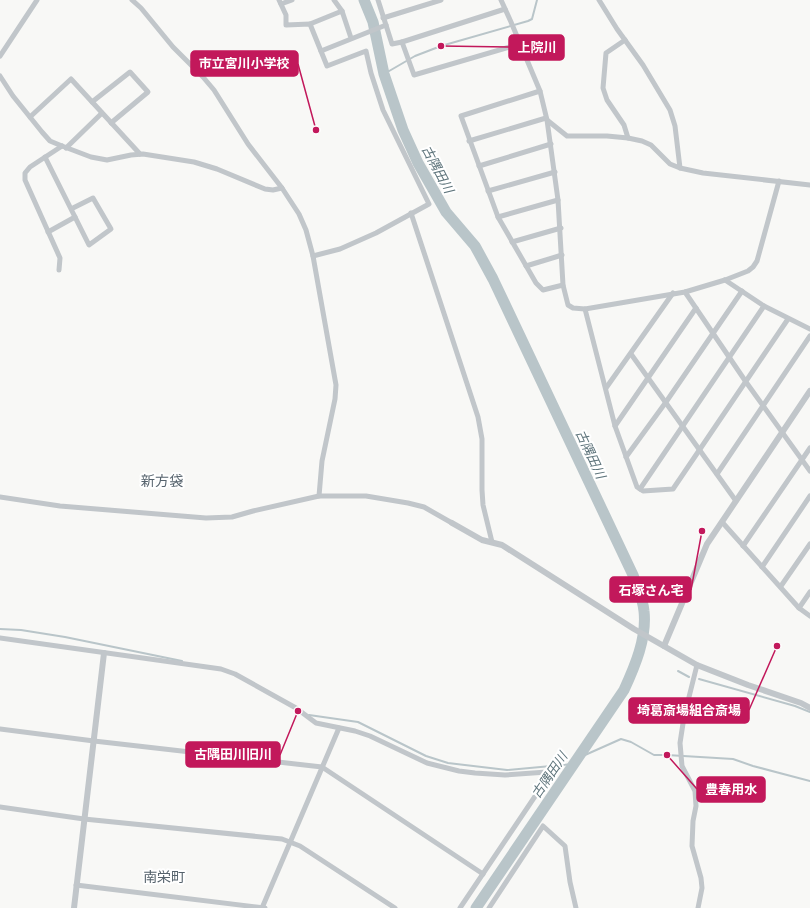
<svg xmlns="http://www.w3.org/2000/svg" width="810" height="908" font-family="'Noto Sans','Noto Sans JP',sans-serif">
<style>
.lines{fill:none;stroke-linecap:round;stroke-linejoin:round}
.stream{stroke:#b9c5c9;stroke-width:2}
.river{stroke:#b9c5c9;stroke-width:11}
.minor{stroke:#c1c6ca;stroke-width:5}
.tertiary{stroke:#c1c6ca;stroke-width:6}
.labels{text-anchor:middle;stroke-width:4;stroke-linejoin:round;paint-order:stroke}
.water-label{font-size:13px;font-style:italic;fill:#5e747b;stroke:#fff}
.quarter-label{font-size:14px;fill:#55626c;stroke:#fff}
.leader{fill:none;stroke:#c2185b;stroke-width:1.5}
.callout-dot{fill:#c2185b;stroke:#fff;stroke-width:1.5}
.callout{fill:#c2185b;stroke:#c2185b;stroke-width:1.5}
.callout-label{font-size:13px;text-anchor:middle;font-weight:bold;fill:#fff}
</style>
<rect width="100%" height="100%" fill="#f8f8f6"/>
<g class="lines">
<g class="stream">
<path d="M 384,74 L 415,56 L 441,46 L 528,21 L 532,19 L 537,0"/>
<path d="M 0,629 L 21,630 L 65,637 L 182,661"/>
<path d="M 678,671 L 689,677"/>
<path d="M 699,679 L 795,706 L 810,712"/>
<path d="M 309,715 L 358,722 L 426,756 L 448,763 L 507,770 L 573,764 L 585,755 L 621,739 L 631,742 L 654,755 L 667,755 L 733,759 L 753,766 L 810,781"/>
</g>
<path class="river" d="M 364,0 L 373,22 L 384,74 L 403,130 L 418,163 L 446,212 L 475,246 L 493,279 L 633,575 C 637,587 643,599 644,611 C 647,638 635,666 624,690 L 476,908"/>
<g class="minor">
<path d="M 132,0 L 141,8 L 173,47 L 203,77 L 214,90 L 248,144 L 282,188 L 299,214 L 306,230 L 313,256 L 336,385 L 335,399 L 322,461 L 319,496"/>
<path d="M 279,0 L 286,15 L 286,25 L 310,24 L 327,66 L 366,51 L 371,73 L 383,110 L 429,204 L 376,233 L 340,249 L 313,256"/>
<path d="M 334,0 L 342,11"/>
<path d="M 378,0 L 392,44 L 402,42 L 414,75 L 520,44"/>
<path d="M 501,0 L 511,22 L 540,91 L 547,120 L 558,200 L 563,285 L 568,305 L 573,308 L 585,309 L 685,292 L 725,280 L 748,271 L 753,267 L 757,261 L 779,181"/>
<path d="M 599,0 L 617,29 L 643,65 L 670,110 L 675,126 L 680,168"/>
<path d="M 281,4 L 292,0"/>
<path d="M 383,18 L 441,0"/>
<path d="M 310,24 L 342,11 L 351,38"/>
<path d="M 625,40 L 606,53 L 603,88 L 607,100 L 624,125 L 628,138"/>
<path d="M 402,42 L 505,9"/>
<path d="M 321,51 L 386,25"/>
<path d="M 0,56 L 37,0"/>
<path d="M 0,76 L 13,96 L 42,132 L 50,141 L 62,146 L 91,157 L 107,160 L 131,155 L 143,154 L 194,162 L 217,169 L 265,189 L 273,190 L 282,188"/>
<path d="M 540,91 L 461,116 L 498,217 L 536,283 L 543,290 L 563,285"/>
<path d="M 92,102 L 130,72 L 148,92 L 111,123"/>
<path d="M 30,117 L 71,79 L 140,154"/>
<path d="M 547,120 L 567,136 L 607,136 L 628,138 L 642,141 L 651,145 L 670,164 L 680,168 L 703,173 L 810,185"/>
<path d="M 469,141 L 546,118"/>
<path d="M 66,148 L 102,113"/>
<path d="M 45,157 L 89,245 L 111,229 L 93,198 L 71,209"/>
<path d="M 479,166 L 551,144"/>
<path d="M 488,191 L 555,172"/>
<path d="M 411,213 L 478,417 L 482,439 L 482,490 L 483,505 L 492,542"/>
<path d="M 498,217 L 558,200"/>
<path d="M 48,232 L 75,217"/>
<path d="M 512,242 L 561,228"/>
<path d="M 526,266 L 562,255"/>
<path d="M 59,270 L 60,258 L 25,180 L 25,173 L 30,167 L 62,146"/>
<path d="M 725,280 L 764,306 L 810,329"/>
<path d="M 685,292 L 746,382 L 810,471"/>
<path d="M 585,309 L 615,426 L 637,487 L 643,491 L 673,489 L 788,319"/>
<path d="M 631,354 L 736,501"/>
<path d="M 606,388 L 673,293"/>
<path d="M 615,426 L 696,308"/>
<path d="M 626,457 L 666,402 L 742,291"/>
<path d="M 717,474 L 810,336"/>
<path d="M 640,489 L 764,306"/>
<path d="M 0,497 L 60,506 L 206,518 L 232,517 L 253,511 L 319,496 L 366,496 L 408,503 L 424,507 L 452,523"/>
<path d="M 722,522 L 799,608 L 810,616"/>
<path d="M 743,546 L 810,448"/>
<path d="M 762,567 L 810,496"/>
<path d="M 781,586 L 810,544"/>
<path d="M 799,608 L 810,592"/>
<path d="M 0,638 L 221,669 L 235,674 L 296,708 L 316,723 L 355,731 L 370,736 L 427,763 L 459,771 L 475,773 L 505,775 L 547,772 L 548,774 L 546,780 L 460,908"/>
<path d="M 697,665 L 684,717 L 680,743 L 682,766 L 695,791 L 696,806 L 693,821 L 692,846 L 701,878 L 702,888 L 698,908"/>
<path d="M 0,729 L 94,741 L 322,767 L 483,874"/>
<path d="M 0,807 L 84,819 L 282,839 L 300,846 L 395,908"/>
<path d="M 76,885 L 265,908"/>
<path d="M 262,908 L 339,728"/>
<path d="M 489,908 L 543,826 L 565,846 L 570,882 L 576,908"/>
</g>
<g class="tertiary">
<path d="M 452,523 L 482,540 L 502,545 L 634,629 L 697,665 L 748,685 L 801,703 L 810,708"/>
<path d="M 664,646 L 707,544 L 810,391"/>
<path d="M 74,908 L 104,653"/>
</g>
</g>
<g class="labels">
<g class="water-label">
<text transform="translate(438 169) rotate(62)" y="5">古隅田川</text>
<text transform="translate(591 454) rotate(65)" y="5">古隅田川</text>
<text transform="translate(549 775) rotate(-56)" y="5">古隅田川</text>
</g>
<g class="quarter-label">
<text x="162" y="486">新方袋</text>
<text x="164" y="882">南栄町</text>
</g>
</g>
<path class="leader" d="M441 46L509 47M316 130L298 64M702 531L691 590M777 646L749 710M298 711L280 755M667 755L697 789"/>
<g class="callout-dot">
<circle cx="441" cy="46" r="4"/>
<circle cx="316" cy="130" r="4"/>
<circle cx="702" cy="531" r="4"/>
<circle cx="777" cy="646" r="4"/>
<circle cx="298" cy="711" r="4"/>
<circle cx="667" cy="755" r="4"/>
</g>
<g class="callout">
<rect x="509" y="35" width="55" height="25" rx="4"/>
<rect x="191" y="51" width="107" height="25" rx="4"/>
<rect x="610" y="577" width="81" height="25" rx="4"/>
<rect x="629" y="698" width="120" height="25" rx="4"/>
<rect x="186" y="742" width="94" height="25" rx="4"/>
<rect x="697" y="777" width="68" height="25" rx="4"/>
</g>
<g class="callout-label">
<text x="537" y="52">上院川</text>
<text x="244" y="68">市立宮川小学校</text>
<text x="651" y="595">石塚さん宅</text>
<text x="689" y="715">埼葛斎場組合斎場</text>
<text x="233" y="759">古隅田川旧川</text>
<text x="731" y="794">豊春用水</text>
</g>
</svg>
